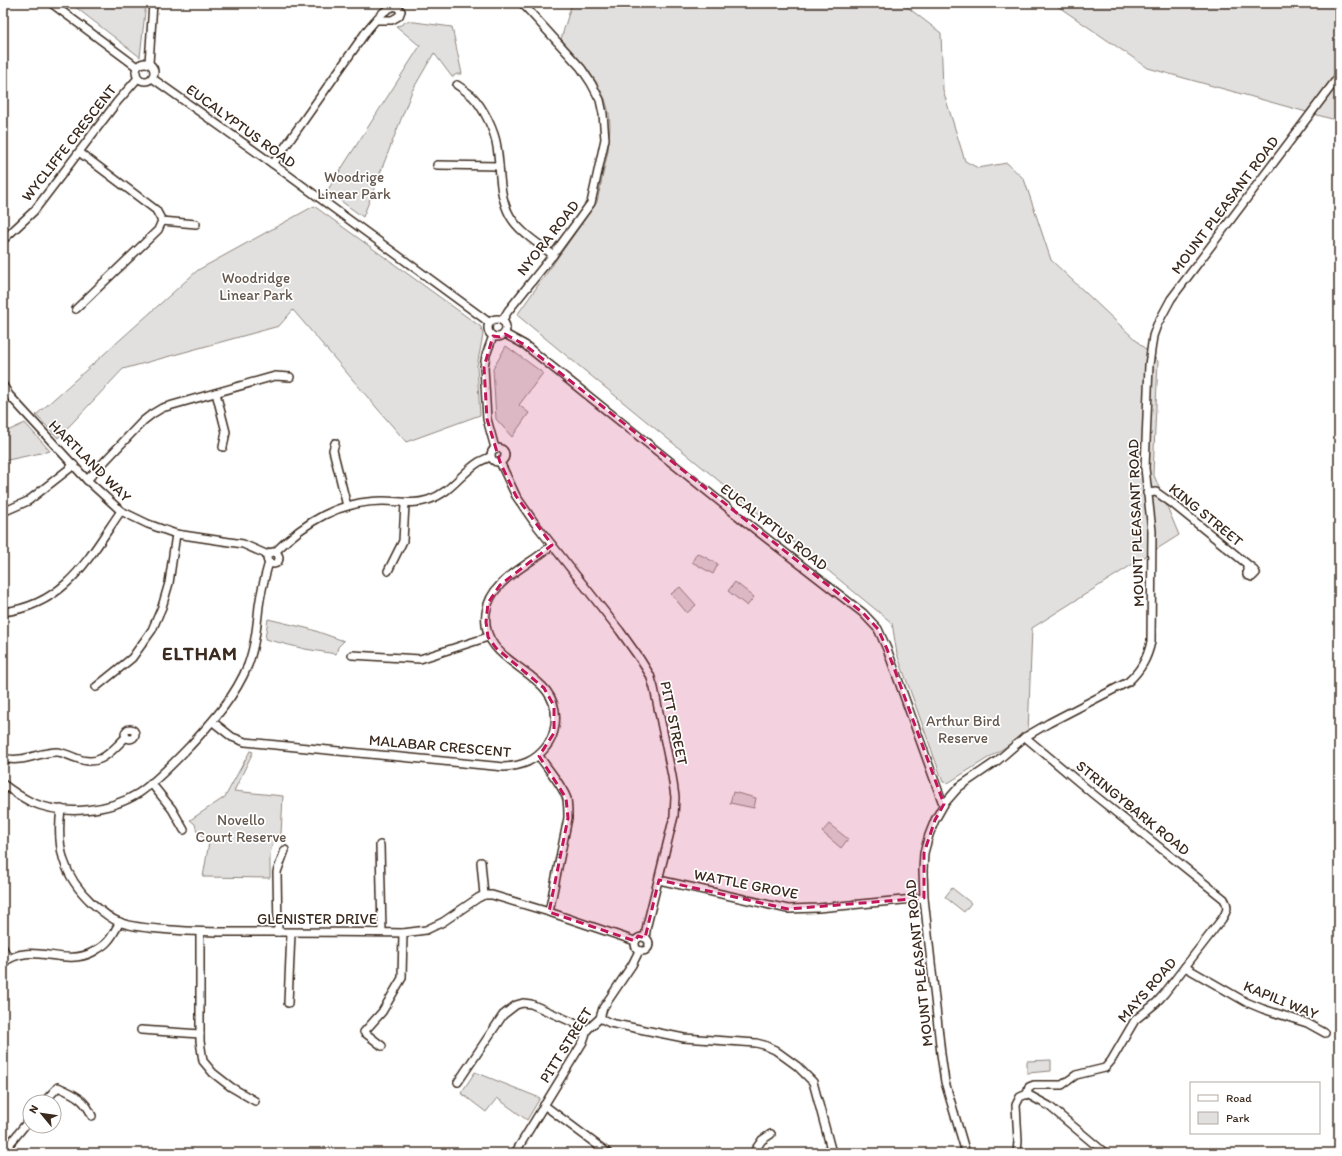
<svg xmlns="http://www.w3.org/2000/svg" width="1342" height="1156" font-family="Itim,sans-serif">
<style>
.green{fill:#e2e0de;stroke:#8e857e}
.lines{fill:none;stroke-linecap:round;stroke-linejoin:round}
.minor-casing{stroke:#3b2a1e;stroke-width:10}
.minor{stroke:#fff;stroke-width:7}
.marked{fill:#c2185b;fill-opacity:0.2;stroke:#c2185b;stroke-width:3;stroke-dasharray:8 5;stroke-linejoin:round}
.labels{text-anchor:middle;stroke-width:3.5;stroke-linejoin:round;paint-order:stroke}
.street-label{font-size:15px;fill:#3b2a1e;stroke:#fff}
.park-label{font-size:15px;fill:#65584e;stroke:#fff}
.district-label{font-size:19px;font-weight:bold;letter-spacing:1px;fill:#3b2a1e;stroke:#fff}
</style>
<rect width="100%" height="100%" fill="#fff"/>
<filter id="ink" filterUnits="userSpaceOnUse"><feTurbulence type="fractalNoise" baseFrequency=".025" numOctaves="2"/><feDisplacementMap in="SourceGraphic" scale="8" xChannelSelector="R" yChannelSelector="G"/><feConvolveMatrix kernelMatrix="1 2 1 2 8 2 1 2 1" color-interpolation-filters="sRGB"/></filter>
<g filter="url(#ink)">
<g class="green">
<path d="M 75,3 L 146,3 L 140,57 L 74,6 Z"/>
<path d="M 572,3 L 902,3 L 941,33 L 943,90 L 965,161 L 978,168 L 1007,163 L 1024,179 L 1051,260 L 1158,361 L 1153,473 L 1179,535 L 1032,628 L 1028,733 L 948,783 L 943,782 L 897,654 L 892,623 L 517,315 L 597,202 L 608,151 L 610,126 L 609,113 L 605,99 L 597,83 L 586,67 L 561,39 Z"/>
<path d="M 1053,3 L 1339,3 L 1339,121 L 1148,68 Z"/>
<path d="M 407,21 L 452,27 L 462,74 L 457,74 L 452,77 L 434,53 L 412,91 L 363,217 L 327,191 L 420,46 L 396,26 L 401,25 Z"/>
<path d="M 314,206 L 481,327 L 483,335 L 477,366 L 480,415 L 406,442 L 293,310 L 279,326 L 123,369 L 58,438 L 36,415 L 198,270 Z"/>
<path d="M 506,346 L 543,373 L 519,405 L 529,413 L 512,437 L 496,419 L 493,369 Z"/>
<path d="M 25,423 L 50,451 L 3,461 L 3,433 Z"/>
<path d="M 697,553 L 718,564 L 713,574 L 692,562 Z"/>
<path d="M 735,582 L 754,597 L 747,606 L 728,591 Z"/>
<path d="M 680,587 L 696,605 L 687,613 L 671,594 Z"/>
<path d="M 268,619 L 310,629 L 344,641 L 338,647 L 336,654 L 305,649 L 265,639 Z"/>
<path d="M 250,751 L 253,752 L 234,791 L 283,796 L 281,834 C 266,843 271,864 270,878 L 203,877 L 209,842 L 197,832 L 195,824 L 190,820 L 225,797 Z"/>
<path d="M 733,792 L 756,798 L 754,808 L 730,803 Z"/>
<path d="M 829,824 L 848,839 L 841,848 L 822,832 Z"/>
<path d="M 952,888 L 971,903 L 964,912 L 945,897 Z"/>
<path d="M 1051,1060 L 1051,1071 L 1027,1073 L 1027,1061 Z"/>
<path d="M 475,1072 L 540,1098 L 527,1120 L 497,1098 L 486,1112 L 461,1093 Z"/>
</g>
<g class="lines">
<g class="minor-casing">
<g id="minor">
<path d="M 51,3 L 137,67"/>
<circle cx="145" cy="72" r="9"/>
<path d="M 149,63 L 153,3"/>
<path d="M 152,78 L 273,164 L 490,323"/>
<path d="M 457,85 C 462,88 467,92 472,96 C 483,107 495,131 497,147 C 501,171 498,194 510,216 C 519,232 538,243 553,255"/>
<path d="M 273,164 L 368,29 C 376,20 384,8 396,6 L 401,11 L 399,16 L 392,20 L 376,20"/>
<path d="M 437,165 L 499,166"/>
<path d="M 162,221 L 196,224"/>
<path d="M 3,240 L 34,211 L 117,102 L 138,78"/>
<path d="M 76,309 L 158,230 L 162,221 L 156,210 L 79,152"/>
<circle cx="497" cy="328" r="9"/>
<path d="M 502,321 L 508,311 L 553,255 L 591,203 L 605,139 L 603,114 L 600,100 L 591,83 L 581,68 L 522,3"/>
<path d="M 505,334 L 525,345 L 743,520 L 863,613 L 878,629 L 887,649 L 942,801 L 944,804"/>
<path d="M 493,336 L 486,355 L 484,367 L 487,419 L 495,448"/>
<path d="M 3,385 L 9,395 L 87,480 L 121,511 L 148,524 L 176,534 L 243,544 L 268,555"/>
<path d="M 216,393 L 226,432 L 223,447"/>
<path d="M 335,443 L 333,450 L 347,506"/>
<circle cx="498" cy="455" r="7"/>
<path d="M 500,462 L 516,496 L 534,522 L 620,631 L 640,659 L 650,675 L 654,688 L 672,776 L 675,797 L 674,816 L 647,925 L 645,938"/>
<path d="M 87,480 L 143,421 L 152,414 L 162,408 L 275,376 L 290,377"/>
<path d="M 1147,493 L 1156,492 L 1173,504 L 1252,568 L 1256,573 L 1252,577 L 1247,575 L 1247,564"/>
<path d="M 3,512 L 28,501 L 74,465"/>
<path d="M 275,552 C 305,522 339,501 383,501 C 399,501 412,505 428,500 C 452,492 460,474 479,462 C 483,460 487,458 490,457"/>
<circle cx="273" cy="558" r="6"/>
<path d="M 388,571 L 403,541 L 405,504"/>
<path d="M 3,612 C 66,605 89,557 121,511"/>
<path d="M 352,655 L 420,659 L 488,637"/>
<path d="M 96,687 L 132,658 L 152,630 L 162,607 L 169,583 L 176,534"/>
<path d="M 213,722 L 232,737 L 245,742 L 504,767 C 522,766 535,761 546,747 C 551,741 554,733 555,725 C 563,667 479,670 486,613 C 490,579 530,566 552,545"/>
<circle cx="130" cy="734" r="5"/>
<path d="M 1025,737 L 1093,794 L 1224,899 C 1229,907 1227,911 1222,919 L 1164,994 L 1156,1003 L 1135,1020 L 1111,1061 L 1105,1068 L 1076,1075 L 1062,1085 L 1034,1085 L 1029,1087 L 1027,1094"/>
<path d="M 539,756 C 547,768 563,786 567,799 C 568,806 568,812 568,818 L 549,912"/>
<path d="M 3,758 C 23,763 36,753 55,752 C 62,751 69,756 76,758 C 100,768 110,752 126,737"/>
<path d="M 151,783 L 172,809 L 184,830"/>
<path d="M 3,784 C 12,791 21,797 31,802 C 63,816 109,812 139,793 C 158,780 174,762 190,746 C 213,721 235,697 248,665 C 255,646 257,626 259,606 C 261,591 265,576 269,562"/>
<path d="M 61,809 C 56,847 63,876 92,903 C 100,910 109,918 119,922 C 133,928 158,929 173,930 C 206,933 239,932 273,932 C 316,932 360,932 403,933 L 426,930 L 443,922 L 478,898 L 484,895 L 492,895 L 549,912 L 635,941"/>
<path d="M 380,845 L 382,932"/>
<path d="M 481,862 L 484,895"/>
<path d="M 659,880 L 788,909 L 818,908 L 924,898"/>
<path d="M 278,932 L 277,872 L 285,850"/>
<path d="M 200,933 L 200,1041 L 203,1061 L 213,1073 L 231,1087 L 255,1101"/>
<circle cx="642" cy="944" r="7"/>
<path d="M 3,948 L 8,958"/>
<path d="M 3,963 C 31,940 63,968 93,952 C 98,949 104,946 108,941 C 113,936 116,928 120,922"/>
<path d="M 1185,967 L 1246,1002 L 1263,1009 L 1307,1023 L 1325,1033"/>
<path d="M 288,1003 L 291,933"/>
<path d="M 600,1018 L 610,1023 L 684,1038 L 756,1043 L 764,1045 L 775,1050 L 797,1066 L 813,1082 L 832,1153"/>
<path d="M 141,1030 L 200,1034"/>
<path d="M 382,1046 L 364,1032 L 382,1012 L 402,978 L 403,933"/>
<path d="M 458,1082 L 503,1015 L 516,1005 L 523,1003 L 531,1004 L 572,1022 L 587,1030"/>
<path d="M 44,1102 L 58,1087 C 74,1094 85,1099 92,1116"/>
<path d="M 544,1105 L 608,1153"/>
<path d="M 3,1152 L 30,1119"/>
<path d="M 515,1153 L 583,1042 L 587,1030 L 600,1018 L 603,1008 L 632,965 L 639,951"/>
<path d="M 753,1153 L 762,1140 L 771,1134"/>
<path d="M 966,1153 L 945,1082 L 941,1054 L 924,898 L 923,870 L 924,853 L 929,835 L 935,820 L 944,804 L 959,787 L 997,761 L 1025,737 L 1049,723 L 1128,682 C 1141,670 1147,659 1151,642 L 1152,531 L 1145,468 L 1149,365 L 1153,336 L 1157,325 L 1171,299 L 1339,76"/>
<path d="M 1017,1153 L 1018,1141 L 1016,1105 L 1020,1097 L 1027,1094 L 1049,1106 L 1105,1153"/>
</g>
</g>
<use href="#minor" class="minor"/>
</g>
</g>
<path class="marked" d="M 505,334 L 525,345 L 863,613 L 878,629 L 887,649 L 944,804 L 935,820 L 924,853 L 924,898 L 788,909 L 659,880 L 645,938 L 638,936 L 635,941 L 549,912 L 568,818 L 566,798 L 539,756 L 554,733 L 554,706 L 544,688 L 496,648 L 488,637 L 486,622 L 488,603 L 500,585 L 552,545 L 516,496 L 500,462 L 487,419 L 484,367 L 493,336 L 500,337 Z"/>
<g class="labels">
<g class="street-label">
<text transform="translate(241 126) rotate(36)" y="5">EUCALYPTUS ROAD</text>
<text transform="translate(69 143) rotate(-52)" y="5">WYCLIFFE CRESCENT</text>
<text transform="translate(1225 205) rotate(-53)" y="5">MOUNT PLEASANT ROAD</text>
<text transform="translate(548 238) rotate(-52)" y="5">NYORA ROAD</text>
<text transform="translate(90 461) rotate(45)" y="5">HARTLAND WAY</text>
<text transform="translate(1206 515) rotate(39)" y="5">KING STREET</text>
<text transform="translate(1136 523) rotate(-92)" y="5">MOUNT PLEASANT ROAD</text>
<text transform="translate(774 527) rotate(38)" y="5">EUCALYPTUS ROAD</text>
<text transform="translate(674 723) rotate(78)" y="5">PITT STREET</text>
<text transform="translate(440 746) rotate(5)" y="5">MALABAR CRESCENT</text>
<text transform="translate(1133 808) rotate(39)" y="5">STRINGYBARK ROAD</text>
<text transform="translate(746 884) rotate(11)" y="5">WATTLE GROVE</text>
<text x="317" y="924">GLENISTER DRIVE</text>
<text transform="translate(919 963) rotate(-96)" y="5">MOUNT PLEASANT ROAD</text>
<text transform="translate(1147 990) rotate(-49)" y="5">MAYS ROAD</text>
<text transform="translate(1281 1000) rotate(22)" y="5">KAPILI WAY</text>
<text transform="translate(566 1045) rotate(-58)" y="5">PITT STREET</text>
</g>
<g class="park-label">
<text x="354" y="182">Woodrige<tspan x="354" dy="17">Linear Park</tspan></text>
<text x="256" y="283">Woodridge<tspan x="256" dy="17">Linear Park</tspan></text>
<text x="963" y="726">Arthur Bird<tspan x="963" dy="17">Reserve</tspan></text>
<text x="241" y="825">Novello<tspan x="241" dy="17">Court Reserve</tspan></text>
</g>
<g class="district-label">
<text x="200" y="660">ELTHAM</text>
</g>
</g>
<rect width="1342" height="1156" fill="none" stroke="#fff" stroke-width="16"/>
<rect x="8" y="8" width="1326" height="1140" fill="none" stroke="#3b2a1e" stroke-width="1.5" filter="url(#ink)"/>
<rect x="1190" y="1082" width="130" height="52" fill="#ffffff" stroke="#b1aaa5"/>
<rect x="1198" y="1095" width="20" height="6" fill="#ffffff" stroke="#b1aaa5"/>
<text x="1226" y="1102" font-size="12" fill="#3b2a1e">Road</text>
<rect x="1198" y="1112" width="20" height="12" fill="#e2e0de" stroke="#b1aaa5"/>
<text x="1226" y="1122" font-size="12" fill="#3b2a1e">Park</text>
<g transform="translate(42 1114) rotate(299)"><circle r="19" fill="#ffffff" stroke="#b1aaa5"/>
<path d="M0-3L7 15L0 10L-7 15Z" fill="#3b2a1e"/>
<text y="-6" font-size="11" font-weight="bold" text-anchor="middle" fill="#3b2a1e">N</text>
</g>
</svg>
